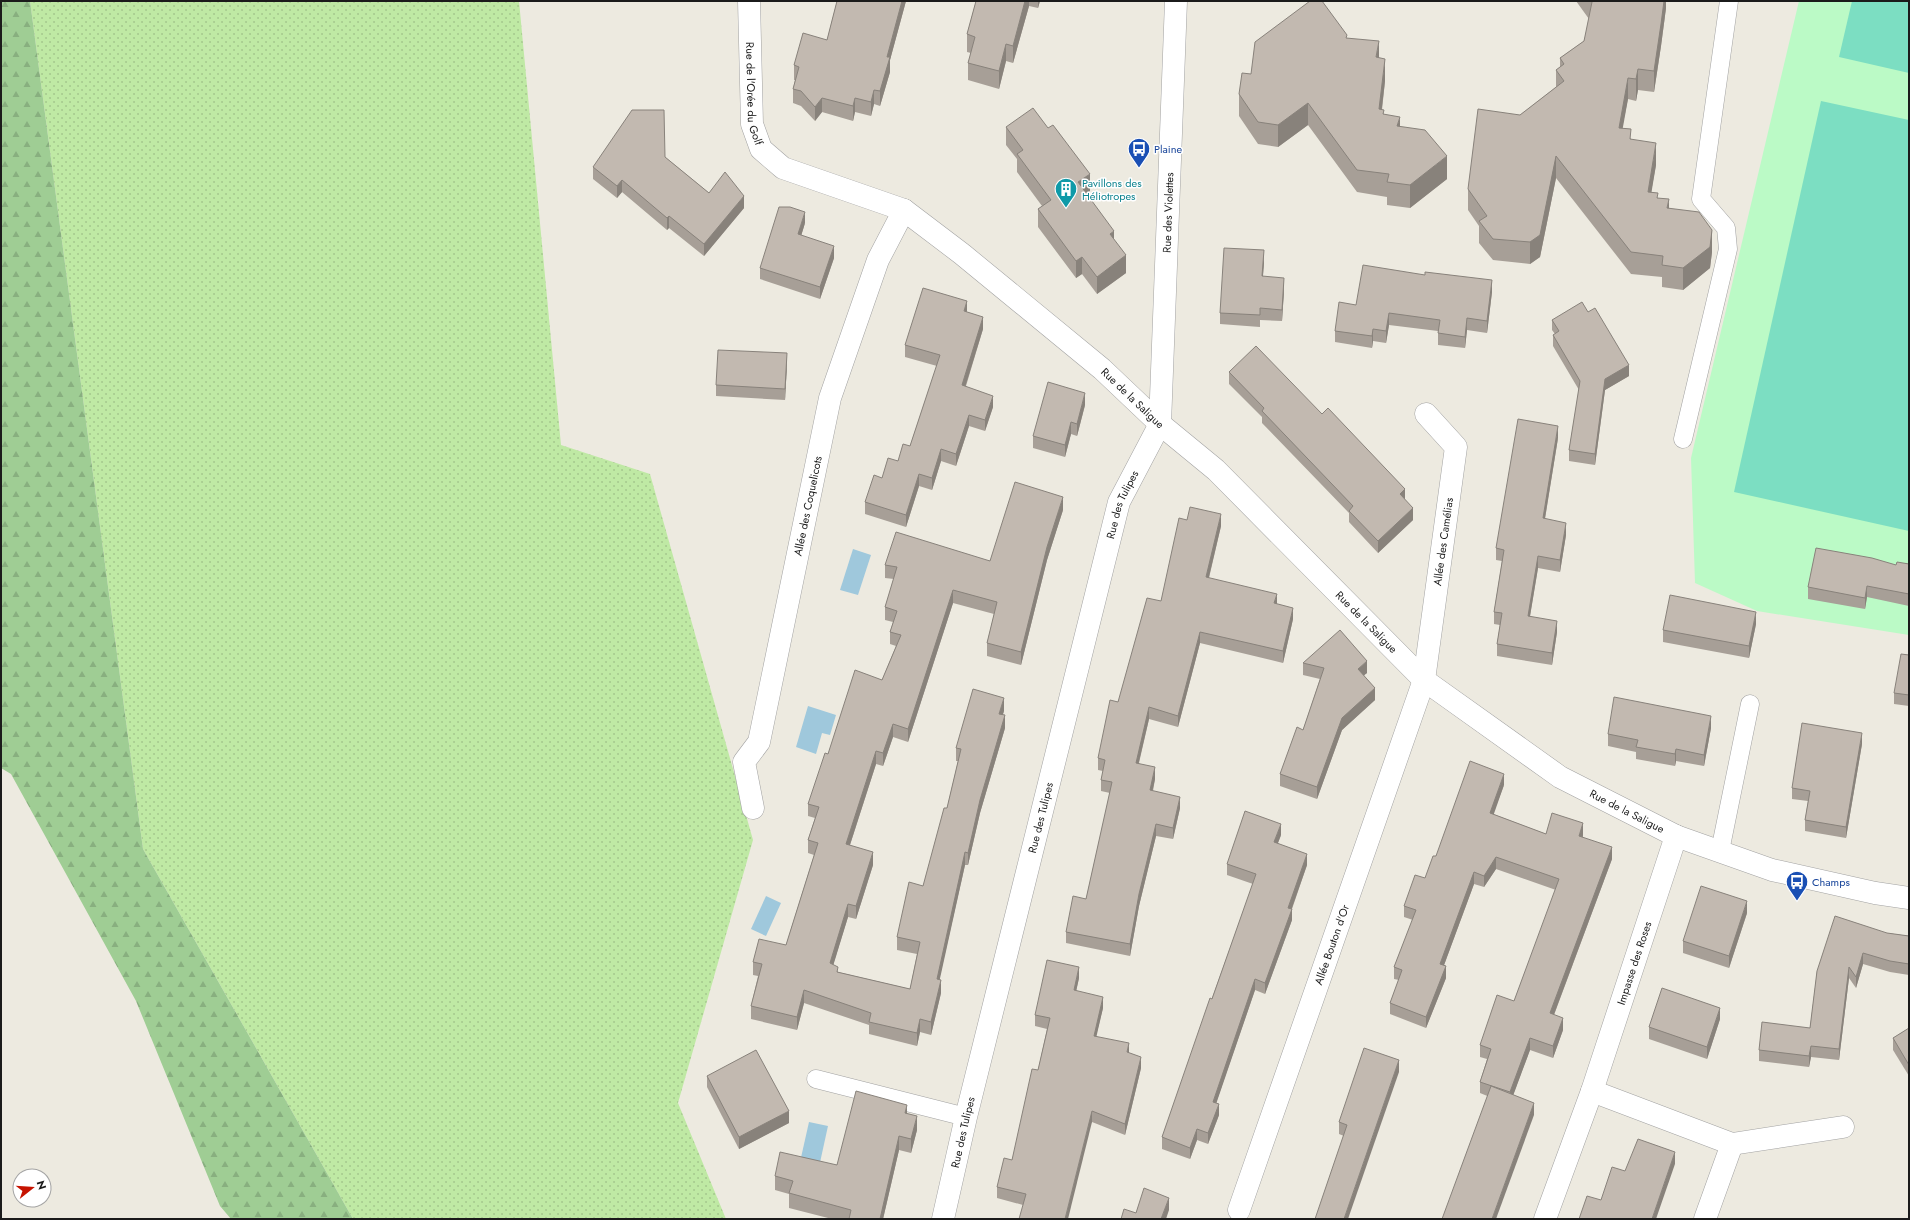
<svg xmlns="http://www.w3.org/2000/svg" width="1910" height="1220" font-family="Jost,sans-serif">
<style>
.grass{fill:url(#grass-dots)}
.forest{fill:url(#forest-firs)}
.park{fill:#bbfac6}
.pitch{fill:#7cdec2}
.water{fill:#9fc8dc}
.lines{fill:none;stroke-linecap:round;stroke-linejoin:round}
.service-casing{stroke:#a2a2a2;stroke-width:19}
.minor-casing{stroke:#a2a2a2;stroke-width:23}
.service{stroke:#fff;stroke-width:18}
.minor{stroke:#fff;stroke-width:22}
.wall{fill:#a79f97}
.shaded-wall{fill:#88827b}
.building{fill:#c2b9b0;stroke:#88827b}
.labels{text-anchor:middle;stroke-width:3;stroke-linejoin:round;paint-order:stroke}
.street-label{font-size:11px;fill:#1b1b1b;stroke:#fff}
.transit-label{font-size:11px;fill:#164399;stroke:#fff;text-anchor:start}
.culture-label{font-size:11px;fill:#0d838f;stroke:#fff;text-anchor:start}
</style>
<defs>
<pattern id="grass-dots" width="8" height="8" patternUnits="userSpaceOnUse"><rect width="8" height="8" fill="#bfe9a4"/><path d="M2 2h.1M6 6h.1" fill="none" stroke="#a4c78d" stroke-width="1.8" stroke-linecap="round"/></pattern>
<pattern id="forest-firs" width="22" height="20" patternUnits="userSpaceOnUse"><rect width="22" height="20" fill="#9fcd94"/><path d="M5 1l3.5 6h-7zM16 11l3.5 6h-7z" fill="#88af7f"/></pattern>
</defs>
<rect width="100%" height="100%" fill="#edeae0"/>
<path class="grass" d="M 30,1 L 519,1 L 561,445 L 650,474 L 753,840 L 678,1103 L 726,1219 L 353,1219 L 143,849 Z"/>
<path class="forest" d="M 1,1 L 30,1 L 143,849 L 353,1219 L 231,1219 L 220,1206 L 136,1001 L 11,774 L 1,768 Z"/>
<path class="park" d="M 1799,1 L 1909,1 L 1909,635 L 1757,611 L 1695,583 L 1691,458 Z"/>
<g class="pitch">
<path d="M 1852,1 L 1909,1 L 1909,73 L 1839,57 Z"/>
<path d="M 1821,101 L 1909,120 L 1909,531 L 1734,492 Z"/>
</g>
<g class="water">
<path d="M 853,549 L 871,555 L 858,595 L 840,590 Z"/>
<path d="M 808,706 L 836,715 L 830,735 L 822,733 L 816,754 L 796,747 Z"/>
<path d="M 766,896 L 781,903 L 766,936 L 751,929 Z"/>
<path d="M 809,1122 L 828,1126 L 819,1167 L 800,1162 Z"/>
</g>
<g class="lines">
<g class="service-casing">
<g id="service">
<path d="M 1683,439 L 1728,249 L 1726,228 L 1701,199 L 1729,1"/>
<path d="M 1720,851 L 1750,704"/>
<path d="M 816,1079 L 966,1117"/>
</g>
</g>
<g class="minor-casing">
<g id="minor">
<path id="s1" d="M 749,1 L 752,124 L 761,149 L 783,168 L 904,210 L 962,254 L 1102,369 L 1160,424 L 1216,470 L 1424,680 L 1560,777 L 1676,836 L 1772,870 L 1875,893 L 1909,898"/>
<path id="s2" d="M 753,808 L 744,762 L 759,742 L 830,398 L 878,260 L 904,210"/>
<path d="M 1592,1091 L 1732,1144 L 1705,1219"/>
<path d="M 1732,1144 L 1843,1127"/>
<path id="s3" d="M 1239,1210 L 1424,680 L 1456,447 L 1426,414"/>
<path id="s4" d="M 943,1219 L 966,1117 L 1119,502 L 1160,424 L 1176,1"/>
<path id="s5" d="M 1545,1219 L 1592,1091 L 1676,836"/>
</g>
</g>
<use href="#service" class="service"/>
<use href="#minor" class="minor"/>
</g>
<g class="wall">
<path d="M 837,1 L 906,1 L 890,60 L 890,72 L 880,106 L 874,104 L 871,116 L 855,112 L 853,121 L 822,112 L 815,121 L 801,106 L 793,103 L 793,89 L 795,80 L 794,80 L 794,65 L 827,40 Z"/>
<path d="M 976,1 L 1040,1 L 1038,8 L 1029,6 L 1013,63 L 1006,61 L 999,89 L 968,80 L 968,63 L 971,53 L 967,52 L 967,34 Z"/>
<path d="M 1576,1 L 1666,1 L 1666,8 L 1661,46 L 1654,92 L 1638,90 L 1636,101 L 1628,99 L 1622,128 L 1631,139 L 1656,165 L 1651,192 L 1669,208 L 1712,252 L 1710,268 L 1683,290 L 1662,287 L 1662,277 L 1631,274 L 1556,178 L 1540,257 L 1530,264 L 1493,260 L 1479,243 L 1479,226 L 1468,210 L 1468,189 L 1520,115 L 1556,87 L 1556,70 L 1560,67 L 1560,58 L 1584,41 L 1589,19 Z"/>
<path d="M 1347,38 L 1379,58 L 1385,81 L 1382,110 L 1384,115 L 1400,126 L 1447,179 L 1410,208 L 1387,205 L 1387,197 L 1357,192 L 1308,125 L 1278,147 L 1258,144 L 1239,116 L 1239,94 L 1251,74 Z"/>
<path d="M 1006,127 L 1090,191 L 1086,193 L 1114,239 L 1126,273 L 1097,294 L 1082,274 L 1076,278 L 1038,227 L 1038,209 L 1042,206 L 1017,172 L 1017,159 L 1006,145 Z"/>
<path d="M 665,157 L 709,193 L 744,208 L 704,256 L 669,228 L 667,230 L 622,192 L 617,198 L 593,179 L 593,167 Z"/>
<path d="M 805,223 L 801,236 L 834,258 L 820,299 L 760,279 L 760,268 Z"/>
<path d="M 1264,262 L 1263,276 L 1284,290 L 1282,321 L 1260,320 L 1260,327 L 1220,324 L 1220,313 Z"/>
<path d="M 1492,292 L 1487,333 L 1467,330 L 1465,348 L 1438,345 L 1438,331 L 1389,325 L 1386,343 L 1373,341 L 1372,348 L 1335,342 L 1335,331 L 1356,305 Z"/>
<path d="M 967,312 L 983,329 L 966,386 L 993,407 L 985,431 L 969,426 L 956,466 L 941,461 L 932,490 L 919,486 L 906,527 L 865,514 L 865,502 L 882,478 L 898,461 L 910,446 L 937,366 L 905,357 L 905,345 Z"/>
<path d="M 1588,312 L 1629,376 L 1605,390 L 1595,465 L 1569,461 L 1569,450 L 1579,390 L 1553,346 L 1553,335 L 1555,334 L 1552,330 L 1552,320 Z"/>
<path d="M 787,364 L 785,400 L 716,396 L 716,385 Z"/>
<path d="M 1229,372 L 1405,500 L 1413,520 L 1378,553 L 1349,522 L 1349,513 L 1262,423 L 1262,417 L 1229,384 Z"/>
<path d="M 1085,405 L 1077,436 L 1071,434 L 1065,457 L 1033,448 L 1033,436 Z"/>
<path d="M 1558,438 L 1545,519 L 1566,535 L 1560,572 L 1538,568 L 1530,616 L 1557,632 L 1552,665 L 1497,656 L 1497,644 L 1500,625 L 1494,624 L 1494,612 L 1502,561 L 1496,560 L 1496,548 Z"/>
<path d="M 1063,510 L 1047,560 L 1021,665 L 987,656 L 987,643 L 994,614 L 953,603 L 908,742 L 893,737 L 883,766 L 876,764 L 850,845 L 873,865 L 856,919 L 848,917 L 833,965 L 838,972 L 910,989 L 917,954 L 897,950 L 897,937 L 923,886 L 947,808 L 958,761 L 956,761 L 956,748 L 1004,711 L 1003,714 L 1005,728 L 980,813 L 968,865 L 965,865 L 939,980 L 941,993 L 931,1035 L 920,1032 L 917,1046 L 869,1034 L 869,1025 L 804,1003 L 797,1030 L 751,1019 L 751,1006 L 758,976 L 753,975 L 753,962 L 786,945 L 814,855 L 808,853 L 808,840 L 815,818 L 808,816 L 808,804 L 828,754 L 882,680 L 896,646 L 890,644 L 890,632 L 893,622 L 885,620 L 885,607 L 894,579 L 885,578 L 885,565 L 990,561 Z"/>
<path d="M 1187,520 L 1221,526 L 1209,578 L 1277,604 L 1293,619 L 1283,663 L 1200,643 L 1178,727 L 1149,719 L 1139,763 L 1155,779 L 1153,791 L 1180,808 L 1173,839 L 1156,836 L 1139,906 L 1130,956 L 1066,943 L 1066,932 L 1086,899 L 1110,793 L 1101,791 L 1101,780 L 1103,771 L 1098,770 L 1098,758 L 1118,702 L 1161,601 Z"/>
<path d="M 1909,564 L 1909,606 L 1867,597 L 1865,609 L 1808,599 L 1808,587 L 1896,565 Z"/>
<path d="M 1756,624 L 1749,658 L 1663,642 L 1663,630 Z"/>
<path d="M 1909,655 L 1909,706 L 1894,704 L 1894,693 Z"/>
<path d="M 1303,663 L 1367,673 L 1364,675 L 1375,700 L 1342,730 L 1317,799 L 1280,786 L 1280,774 L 1303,730 L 1320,679 L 1303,675 Z"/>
<path d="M 1711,728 L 1704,766 L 1676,761 L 1675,766 L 1636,759 L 1636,752 L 1608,746 L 1608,734 Z"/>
<path d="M 1862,744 L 1846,838 L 1805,831 L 1805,820 L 1808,801 L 1792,799 L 1792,788 Z"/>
<path d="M 1504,785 L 1493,814 L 1546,834 L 1583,835 L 1583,837 L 1612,859 L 1554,1015 L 1563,1030 L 1553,1058 L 1530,1050 L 1513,1095 L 1534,1115 L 1480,1093 L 1480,1082 L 1487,1059 L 1480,1057 L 1480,1045 L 1514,1001 L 1556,890 L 1496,869 L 1484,887 L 1474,884 L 1444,965 L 1446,978 L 1426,1028 L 1390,1014 L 1390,1003 L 1399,980 L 1394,979 L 1394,967 L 1413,920 L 1404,917 L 1404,906 L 1425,878 L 1436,856 Z"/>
<path d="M 1281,835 L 1278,843 L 1307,865 L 1292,909 L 1292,920 L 1265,994 L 1255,990 L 1216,1103 L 1219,1115 L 1208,1144 L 1197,1140 L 1190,1159 L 1162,1149 L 1162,1137 L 1253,884 L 1227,875 L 1227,864 Z"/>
<path d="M 1747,913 L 1729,968 L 1683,953 L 1683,941 Z"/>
<path d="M 1887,933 L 1909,936 L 1909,975 L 1890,972 L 1863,964 L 1856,988 L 1849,978 L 1839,1060 L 1811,1057 L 1809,1067 L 1759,1061 L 1759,1050 L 1810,1028 L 1817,971 Z"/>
<path d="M 1079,978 L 1076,991 L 1103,1008 L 1096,1036 L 1129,1053 L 1141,1068 L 1125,1135 L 1092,1122 L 1023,1205 L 997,1198 L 997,1187 L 1012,1160 L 1038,1070 L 1047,1029 L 1035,1026 L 1035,1015 Z"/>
<path d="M 1720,1019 L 1707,1059 L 1649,1039 L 1649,1027 Z"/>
<path d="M 1909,1028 L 1909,1076 L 1893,1050 L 1893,1038 Z"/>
<path d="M 1399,1072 L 1344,1136 L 1339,1134 L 1339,1122 Z"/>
<path d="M 707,1076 L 789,1123 L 739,1149 L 707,1087 Z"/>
<path d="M 907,1113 L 917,1130 L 911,1153 L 899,1150 L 883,1219 L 832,1219 L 789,1208 L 789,1194 L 775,1190 L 775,1176 L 837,1165 Z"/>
</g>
<g class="shaded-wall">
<path d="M 902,1 L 906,1 L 890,60 L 890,72 L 880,106 L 880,91 L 887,57 Z"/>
<path d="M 1025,1 L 1029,1 L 1029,6 L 1013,63 L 1013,46 Z"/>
<path d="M 1038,1 L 1040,1 L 1038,8 Z"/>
<path d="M 1664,1 L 1666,1 L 1666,8 L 1661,46 L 1654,92 L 1654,71 Z"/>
<path d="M 1379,41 L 1379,63 L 1376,57 Z"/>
<path d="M 1006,44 L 1006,61 L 999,89 L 999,71 Z"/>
<path d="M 1385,59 L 1385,81 L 1379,132 L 1379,109 Z"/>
<path d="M 1638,69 L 1638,90 L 1636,101 L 1636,79 Z"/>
<path d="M 1628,78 L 1628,99 L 1619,149 L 1619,128 Z"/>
<path d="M 874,90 L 874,104 L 871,116 L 871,102 Z"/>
<path d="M 822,98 L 822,112 L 815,121 L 815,107 Z"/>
<path d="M 855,98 L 855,112 L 853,121 L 853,106 Z"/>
<path d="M 1308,103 L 1308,125 L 1278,147 L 1278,125 Z"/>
<path d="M 1400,117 L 1400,139 L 1397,126 Z"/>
<path d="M 1656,143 L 1656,165 L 1648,213 L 1648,192 Z"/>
<path d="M 1447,156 L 1447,179 L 1410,208 L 1410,185 Z"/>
<path d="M 1556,156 L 1556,178 L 1540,257 L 1530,264 L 1530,242 Z"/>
<path d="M 1090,174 L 1090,191 L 1078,199 L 1078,182 Z"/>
<path d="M 622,180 L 622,192 L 617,198 L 617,186 Z"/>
<path d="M 744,196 L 744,208 L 704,256 L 704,244 Z"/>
<path d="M 1669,199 L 1669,221 L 1667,208 Z"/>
<path d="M 805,212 L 805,223 L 798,246 L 798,234 Z"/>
<path d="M 669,216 L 669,228 L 667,230 L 667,218 Z"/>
<path d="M 1712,230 L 1712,252 L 1710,268 L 1683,290 L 1683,268 Z"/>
<path d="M 1114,231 L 1114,248 L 1110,234 Z"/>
<path d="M 834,246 L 834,258 L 820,299 L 820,287 Z"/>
<path d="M 1264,250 L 1264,262 L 1262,288 L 1262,276 Z"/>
<path d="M 1126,255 L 1126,273 L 1097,294 L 1097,277 Z"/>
<path d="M 1082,257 L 1082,274 L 1076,278 L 1076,261 Z"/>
<path d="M 1284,278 L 1284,290 L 1282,321 L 1282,310 Z"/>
<path d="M 1492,280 L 1492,292 L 1487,333 L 1487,321 Z"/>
<path d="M 967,301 L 967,313 L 964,311 Z"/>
<path d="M 1389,313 L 1389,325 L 1386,343 L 1386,331 Z"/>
<path d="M 983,317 L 983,329 L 962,397 L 962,385 Z"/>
<path d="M 1467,318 L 1467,330 L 1465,348 L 1465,337 Z"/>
<path d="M 1373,329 L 1373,341 L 1372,348 L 1372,336 Z"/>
<path d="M 787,353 L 787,364 L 785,400 L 785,389 Z"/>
<path d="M 1629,365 L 1629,376 L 1605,390 L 1595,465 L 1595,454 L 1605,379 Z"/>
<path d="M 1085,393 L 1085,405 L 1077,436 L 1077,424 Z"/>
<path d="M 993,396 L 993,407 L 985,431 L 985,420 Z"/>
<path d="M 969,415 L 969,426 L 956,466 L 956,454 Z"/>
<path d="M 1071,422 L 1071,434 L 1065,457 L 1065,445 Z"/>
<path d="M 1558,426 L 1558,438 L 1543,530 L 1543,518 Z"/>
<path d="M 941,449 L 941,461 L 932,490 L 932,478 Z"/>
<path d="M 919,474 L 919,486 L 906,527 L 906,515 Z"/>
<path d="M 1405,489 L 1405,501 L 1400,494 Z"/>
<path d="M 1063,497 L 1063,510 L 1047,560 L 1021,665 L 1021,652 L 1047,547 Z"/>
<path d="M 1413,508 L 1413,520 L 1378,553 L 1378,541 Z"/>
<path d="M 1221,514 L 1221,526 L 1206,589 L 1206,577 Z"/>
<path d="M 1566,523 L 1566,535 L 1560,572 L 1560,560 Z"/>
<path d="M 1538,556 L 1538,568 L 1528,628 L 1528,616 Z"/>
<path d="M 1867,586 L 1867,597 L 1865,609 L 1865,598 Z"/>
<path d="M 953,590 L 953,603 L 908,742 L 908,729 Z"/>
<path d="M 1277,594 L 1277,606 L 1274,603 Z"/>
<path d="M 1293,608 L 1293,619 L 1283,663 L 1283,651 Z"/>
<path d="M 1756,612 L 1756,624 L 1749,658 L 1749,646 Z"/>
<path d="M 1557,621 L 1557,632 L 1552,665 L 1552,653 Z"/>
<path d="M 1200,632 L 1200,643 L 1178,727 L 1178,716 Z"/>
<path d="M 1367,661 L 1367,673 L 1358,680 L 1358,669 Z"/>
<path d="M 1375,688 L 1375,700 L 1342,730 L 1317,799 L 1317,787 L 1342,718 Z"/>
<path d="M 1004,698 L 1004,711 L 999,726 L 999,714 Z"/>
<path d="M 1149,707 L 1149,719 L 1136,774 L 1136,763 Z"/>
<path d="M 1005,715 L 1005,728 L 980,813 L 968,865 L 968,853 L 980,800 Z"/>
<path d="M 1711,716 L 1711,728 L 1704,766 L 1704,755 Z"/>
<path d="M 893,724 L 893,737 L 883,766 L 883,753 Z"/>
<path d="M 1862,733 L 1862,744 L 1846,838 L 1846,827 Z"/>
<path d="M 1676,749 L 1676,761 L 1675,766 L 1675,754 Z"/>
<path d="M 876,751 L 876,764 L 846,857 L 846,844 Z"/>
<path d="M 1155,767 L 1155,779 L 1150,802 L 1150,790 Z"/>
<path d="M 1504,774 L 1504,785 L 1490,825 L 1490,813 Z"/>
<path d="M 1180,797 L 1180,808 L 1173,839 L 1173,828 Z"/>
<path d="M 1583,823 L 1583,835 L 1579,848 L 1579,836 Z"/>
<path d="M 1156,824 L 1156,836 L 1139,906 L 1130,956 L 1130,944 L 1139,894 Z"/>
<path d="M 1281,824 L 1281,835 L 1274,853 L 1274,842 Z"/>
<path d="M 1612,847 L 1612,859 L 1550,1025 L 1550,1013 Z"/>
<path d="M 873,852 L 873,865 L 856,919 L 856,906 Z"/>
<path d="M 965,852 L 965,865 L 937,992 L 937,979 Z"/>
<path d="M 1307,854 L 1307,865 L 1288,919 L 1288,908 Z"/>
<path d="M 1496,857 L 1496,869 L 1484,887 L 1484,876 Z"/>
<path d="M 1474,872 L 1474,884 L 1440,976 L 1440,964 Z"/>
<path d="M 1747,901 L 1747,913 L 1729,968 L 1729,956 Z"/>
<path d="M 848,904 L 848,917 L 830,976 L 830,963 Z"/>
<path d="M 1292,909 L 1292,920 L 1265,994 L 1265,983 Z"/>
<path d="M 1863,953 L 1863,964 L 1856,988 L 1856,977 Z"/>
<path d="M 1446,966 L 1446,978 L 1426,1028 L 1426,1017 Z"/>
<path d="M 1079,967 L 1079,978 L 1074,1001 L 1074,990 Z"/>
<path d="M 1849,967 L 1849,978 L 1839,1060 L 1839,1049 Z"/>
<path d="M 1255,979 L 1255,990 L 1213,1113 L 1213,1102 Z"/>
<path d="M 941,980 L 941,993 L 931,1035 L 931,1022 Z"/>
<path d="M 804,990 L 804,1003 L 797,1030 L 797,1017 Z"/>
<path d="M 1103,997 L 1103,1008 L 1094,1047 L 1094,1036 Z"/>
<path d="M 1720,1008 L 1720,1019 L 1707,1059 L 1707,1047 Z"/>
<path d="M 1563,1018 L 1563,1030 L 1553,1058 L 1553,1046 Z"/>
<path d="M 920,1019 L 920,1032 L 917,1046 L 917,1033 Z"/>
<path d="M 1530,1038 L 1530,1050 L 1510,1104 L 1510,1092 Z"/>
<path d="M 1129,1043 L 1129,1054 L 1127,1052 Z"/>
<path d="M 1811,1046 L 1811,1057 L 1809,1067 L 1809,1056 Z"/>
<path d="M 1141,1057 L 1141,1068 L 1125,1135 L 1125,1124 Z"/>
<path d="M 1399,1060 L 1399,1072 L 1348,1219 L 1344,1219 Z"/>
<path d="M 1534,1103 L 1534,1115 L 1496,1219 L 1492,1219 Z"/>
<path d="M 1219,1104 L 1219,1115 L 1208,1144 L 1208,1133 Z"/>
<path d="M 907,1105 L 907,1119 L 905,1113 Z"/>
<path d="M 789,1111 L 789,1123 L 739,1149 L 739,1137 Z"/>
<path d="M 1092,1111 L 1092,1122 L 1068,1219 L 1065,1219 Z"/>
<path d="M 917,1116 L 917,1130 L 911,1153 L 911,1139 Z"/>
<path d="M 1197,1129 L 1197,1140 L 1190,1159 L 1190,1148 Z"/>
<path d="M 899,1136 L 899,1150 L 883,1219 L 880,1219 Z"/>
<path d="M 1675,1152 L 1675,1164 L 1656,1219 L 1652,1219 Z"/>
<path d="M 1169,1198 L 1169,1210 L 1166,1219 L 1161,1219 Z"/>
</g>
<g class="building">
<path d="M 837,1 L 902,1 L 887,57 L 890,57 L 880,91 L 874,90 L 871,102 L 855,98 L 853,106 L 822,98 L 815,107 L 801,91 L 793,89 L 799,67 L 794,65 L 803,33 L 827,40 Z"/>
<path d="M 976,1 L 1025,1 L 1013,46 L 1006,44 L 999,71 L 968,63 L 975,37 L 967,34 Z"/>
<path d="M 1310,1 L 1322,1 L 1347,35 L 1346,38 L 1379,41 L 1376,57 L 1385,59 L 1379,109 L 1384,110 L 1383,114 L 1400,117 L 1397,126 L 1425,130 L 1447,156 L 1410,185 L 1387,182 L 1389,174 L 1357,170 L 1308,103 L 1278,125 L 1258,122 L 1239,94 L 1242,73 L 1251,74 L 1255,42 Z"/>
<path d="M 1591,1 L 1664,1 L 1661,24 L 1654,71 L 1638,69 L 1636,79 L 1628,78 L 1619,128 L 1631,129 L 1630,139 L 1656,143 L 1648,192 L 1658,193 L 1657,198 L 1669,199 L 1667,208 L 1699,212 L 1712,230 L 1710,247 L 1683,268 L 1662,265 L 1663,256 L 1631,252 L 1556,156 L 1540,235 L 1530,242 L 1493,239 L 1479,221 L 1487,216 L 1468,189 L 1478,109 L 1520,115 L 1564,81 L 1556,70 L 1564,64 L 1560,58 L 1584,41 L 1592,2 Z"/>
<path d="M 1033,108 L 1048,128 L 1053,125 L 1090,174 L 1078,182 L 1114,231 L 1110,234 L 1126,255 L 1097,277 L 1082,257 L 1076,261 L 1038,209 L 1051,200 L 1017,154 L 1023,150 L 1006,127 Z"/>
<path d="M 632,110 L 664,110 L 665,157 L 709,193 L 725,172 L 744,196 L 704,244 L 669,216 L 667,218 L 622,180 L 617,186 L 593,167 Z"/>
<path d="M 779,207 L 790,207 L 805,212 L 798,234 L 834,246 L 820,287 L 760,268 Z"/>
<path d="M 1224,248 L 1264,250 L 1262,276 L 1284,278 L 1282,310 L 1260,308 L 1260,315 L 1220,313 Z"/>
<path d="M 1363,265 L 1425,275 L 1425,272 L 1492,280 L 1487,321 L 1467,318 L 1465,337 L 1438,333 L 1440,320 L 1389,313 L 1386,331 L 1373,329 L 1372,336 L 1335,331 L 1339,302 L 1356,305 Z"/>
<path d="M 923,288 L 967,301 L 964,311 L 983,317 L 962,385 L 993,396 L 985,420 L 969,415 L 956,454 L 941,449 L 932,478 L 919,474 L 906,515 L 865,502 L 874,475 L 882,478 L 888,458 L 898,461 L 903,444 L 910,446 L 940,355 L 905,345 Z"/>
<path d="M 1582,302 L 1588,312 L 1595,308 L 1629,365 L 1605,379 L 1595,454 L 1569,450 L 1580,381 L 1553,335 L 1559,331 L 1552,320 Z"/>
<path d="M 1256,346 L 1322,414 L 1328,408 L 1405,489 L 1400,494 L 1413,508 L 1378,541 L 1349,511 L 1353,506 L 1262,411 L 1264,408 L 1229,372 Z"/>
<path d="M 718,350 L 787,353 L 785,389 L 716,385 Z"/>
<path d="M 1048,382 L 1085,393 L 1077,424 L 1071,422 L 1065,445 L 1033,436 Z"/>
<path d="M 1518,419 L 1558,426 L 1543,518 L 1566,523 L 1560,560 L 1538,556 L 1528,616 L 1557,621 L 1552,653 L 1497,644 L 1502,613 L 1494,612 L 1504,550 L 1496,548 Z"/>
<path d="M 1015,482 L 1063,497 L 1047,547 L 1021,652 L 987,643 L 997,602 L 953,590 L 908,729 L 893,724 L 883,753 L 876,751 L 846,844 L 873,852 L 856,906 L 848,904 L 830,963 L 838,967 L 837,972 L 910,989 L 920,942 L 897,937 L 909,882 L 923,886 L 944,808 L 947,808 L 961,749 L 956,748 L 973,689 L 1004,698 L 999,714 L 1005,715 L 980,800 L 968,853 L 965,852 L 937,979 L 941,980 L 931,1022 L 920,1019 L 917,1033 L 869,1022 L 871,1013 L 804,990 L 797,1017 L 751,1006 L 762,964 L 753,962 L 759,939 L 786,945 L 818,843 L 808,840 L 819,807 L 808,804 L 825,753 L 828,754 L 855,670 L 882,680 L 901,635 L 890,632 L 897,611 L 885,607 L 897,567 L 885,565 L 896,532 L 990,561 Z"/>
<path d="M 1190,507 L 1221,514 L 1206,577 L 1277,594 L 1274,603 L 1293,608 L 1283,651 L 1200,632 L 1178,716 L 1149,707 L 1136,763 L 1155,767 L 1150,790 L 1180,797 L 1173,828 L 1156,824 L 1139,894 L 1130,944 L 1066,932 L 1073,896 L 1086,899 L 1112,782 L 1101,780 L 1105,760 L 1098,758 L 1110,700 L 1118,702 L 1147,598 L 1161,601 L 1179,518 L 1187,520 Z"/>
<path d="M 1816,548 L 1872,558 L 1896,565 L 1897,562 L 1909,564 L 1909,594 L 1867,586 L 1865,598 L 1808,587 Z"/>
<path d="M 1670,595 L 1756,612 L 1749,646 L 1663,630 Z"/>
<path d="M 1340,630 L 1367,661 L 1358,669 L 1375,688 L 1342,718 L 1317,787 L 1280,774 L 1297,727 L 1303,730 L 1324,668 L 1303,663 Z"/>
<path d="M 1901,654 L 1909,655 L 1909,695 L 1894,693 Z"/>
<path d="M 1614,697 L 1711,716 L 1704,755 L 1676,749 L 1675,754 L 1636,747 L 1638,740 L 1608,734 Z"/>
<path d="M 1802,723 L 1862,733 L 1846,827 L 1805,820 L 1810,791 L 1792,788 Z"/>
<path d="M 1470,761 L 1504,774 L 1490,813 L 1546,834 L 1552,813 L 1583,823 L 1579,836 L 1612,847 L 1550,1013 L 1563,1018 L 1553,1046 L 1530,1038 L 1510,1092 L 1480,1082 L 1491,1049 L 1480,1045 L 1497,995 L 1514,1001 L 1559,879 L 1496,857 L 1484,876 L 1474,872 L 1440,964 L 1446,966 L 1426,1017 L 1390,1003 L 1402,970 L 1394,967 L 1416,910 L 1404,906 L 1415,875 L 1425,878 L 1433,856 L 1436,856 Z"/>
<path d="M 1245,811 L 1281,824 L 1274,842 L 1307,854 L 1288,908 L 1292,909 L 1265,983 L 1255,979 L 1213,1102 L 1219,1104 L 1208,1133 L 1197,1129 L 1190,1148 L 1162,1137 L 1210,998 L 1212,999 L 1256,874 L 1227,864 Z"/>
<path d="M 1701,886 L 1747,901 L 1729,956 L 1683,941 Z"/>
<path d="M 1835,916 L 1887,933 L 1909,936 L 1909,964 L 1890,961 L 1863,953 L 1856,977 L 1849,967 L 1839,1049 L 1811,1046 L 1809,1056 L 1759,1050 L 1762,1022 L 1810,1028 L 1817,971 Z"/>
<path d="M 1047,960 L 1079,967 L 1074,990 L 1103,997 L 1094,1036 L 1129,1043 L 1127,1052 L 1141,1057 L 1125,1124 L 1092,1111 L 1065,1219 L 1019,1219 L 1026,1194 L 997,1187 L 1004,1158 L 1012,1160 L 1032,1069 L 1038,1070 L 1050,1018 L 1035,1015 Z"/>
<path d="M 1662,988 L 1720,1008 L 1707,1047 L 1649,1027 Z"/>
<path d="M 1909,1028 L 1909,1065 L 1893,1038 Z"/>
<path d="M 1364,1048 L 1399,1060 L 1344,1219 L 1315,1219 L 1347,1125 L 1339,1122 Z"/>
<path d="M 756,1050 L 789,1111 L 739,1137 L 707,1076 Z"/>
<path d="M 1491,1086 L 1534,1103 L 1492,1219 L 1442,1219 Z"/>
<path d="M 856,1091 L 907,1105 L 905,1113 L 917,1116 L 911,1139 L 899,1136 L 880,1219 L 849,1219 L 851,1210 L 789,1193 L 793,1181 L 775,1176 L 780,1152 L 837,1165 Z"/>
<path d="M 1638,1139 L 1675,1152 L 1652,1219 L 1579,1219 L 1587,1196 L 1601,1200 L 1612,1167 L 1625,1171 Z"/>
<path d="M 1144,1188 L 1169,1198 L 1161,1219 L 1121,1219 L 1124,1209 L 1136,1213 Z"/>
</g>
<defs>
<g id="bus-pin" transform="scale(1.15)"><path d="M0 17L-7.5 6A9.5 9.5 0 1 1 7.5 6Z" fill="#1a4fb4" stroke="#fff"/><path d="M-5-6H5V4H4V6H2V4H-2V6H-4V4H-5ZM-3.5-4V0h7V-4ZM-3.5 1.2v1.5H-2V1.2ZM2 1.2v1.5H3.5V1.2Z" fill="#fff"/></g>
<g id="building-pin" transform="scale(1.15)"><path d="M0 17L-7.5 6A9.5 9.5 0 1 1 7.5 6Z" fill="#0f9aa8" stroke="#fff"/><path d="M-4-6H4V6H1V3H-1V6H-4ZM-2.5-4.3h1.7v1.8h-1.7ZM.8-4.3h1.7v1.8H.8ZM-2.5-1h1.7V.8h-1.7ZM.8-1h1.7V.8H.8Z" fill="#fff"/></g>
</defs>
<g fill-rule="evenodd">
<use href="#bus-pin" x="1139" y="149"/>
<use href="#building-pin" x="1066" y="189"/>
<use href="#bus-pin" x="1797" y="882"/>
</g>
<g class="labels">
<g class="street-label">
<text dy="4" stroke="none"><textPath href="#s1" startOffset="93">Rue de l'Orée du Golf</textPath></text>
<text dy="4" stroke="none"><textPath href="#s4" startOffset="1038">Rue des Violettes</textPath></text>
<text dy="4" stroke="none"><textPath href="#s1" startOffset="603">Rue de la Saligue</textPath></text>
<text dy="4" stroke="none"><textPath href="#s4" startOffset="737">Rue des Tulipes</textPath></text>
<text dy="4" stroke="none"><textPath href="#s2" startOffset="313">Allée des Coquelicots</textPath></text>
<text dy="4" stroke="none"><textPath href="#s3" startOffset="701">Allée des Camélias</textPath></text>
<text dy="4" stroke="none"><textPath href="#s1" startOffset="927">Rue de la Saligue</textPath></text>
<text dy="4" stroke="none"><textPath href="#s1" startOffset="1251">Rue de la Saligue</textPath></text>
<text dy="4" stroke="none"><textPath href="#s4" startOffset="413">Rue des Tulipes</textPath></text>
<text dy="4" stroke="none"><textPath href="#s3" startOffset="281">Allée Bouton d'Or</textPath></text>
<text dy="4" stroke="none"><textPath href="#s5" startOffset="271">Impasse des Roses</textPath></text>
<text dy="4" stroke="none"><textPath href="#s4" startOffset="89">Rue des Tulipes</textPath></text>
</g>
<g class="transit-label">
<text x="1154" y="153">Plaine</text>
<text x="1812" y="886">Champs</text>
</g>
<g class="culture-label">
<text x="1082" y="187">Pavillons des<tspan x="1082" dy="13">Héliotropes</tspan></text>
</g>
</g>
<rect width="1910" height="1220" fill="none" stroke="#1b1b1b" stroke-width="4"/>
<g transform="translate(32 1188) rotate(73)"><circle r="19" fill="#ffffff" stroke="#a4a4a4"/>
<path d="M0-3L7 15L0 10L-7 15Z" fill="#c61300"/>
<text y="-6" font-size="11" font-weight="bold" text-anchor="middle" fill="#1b1b1b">N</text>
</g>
</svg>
